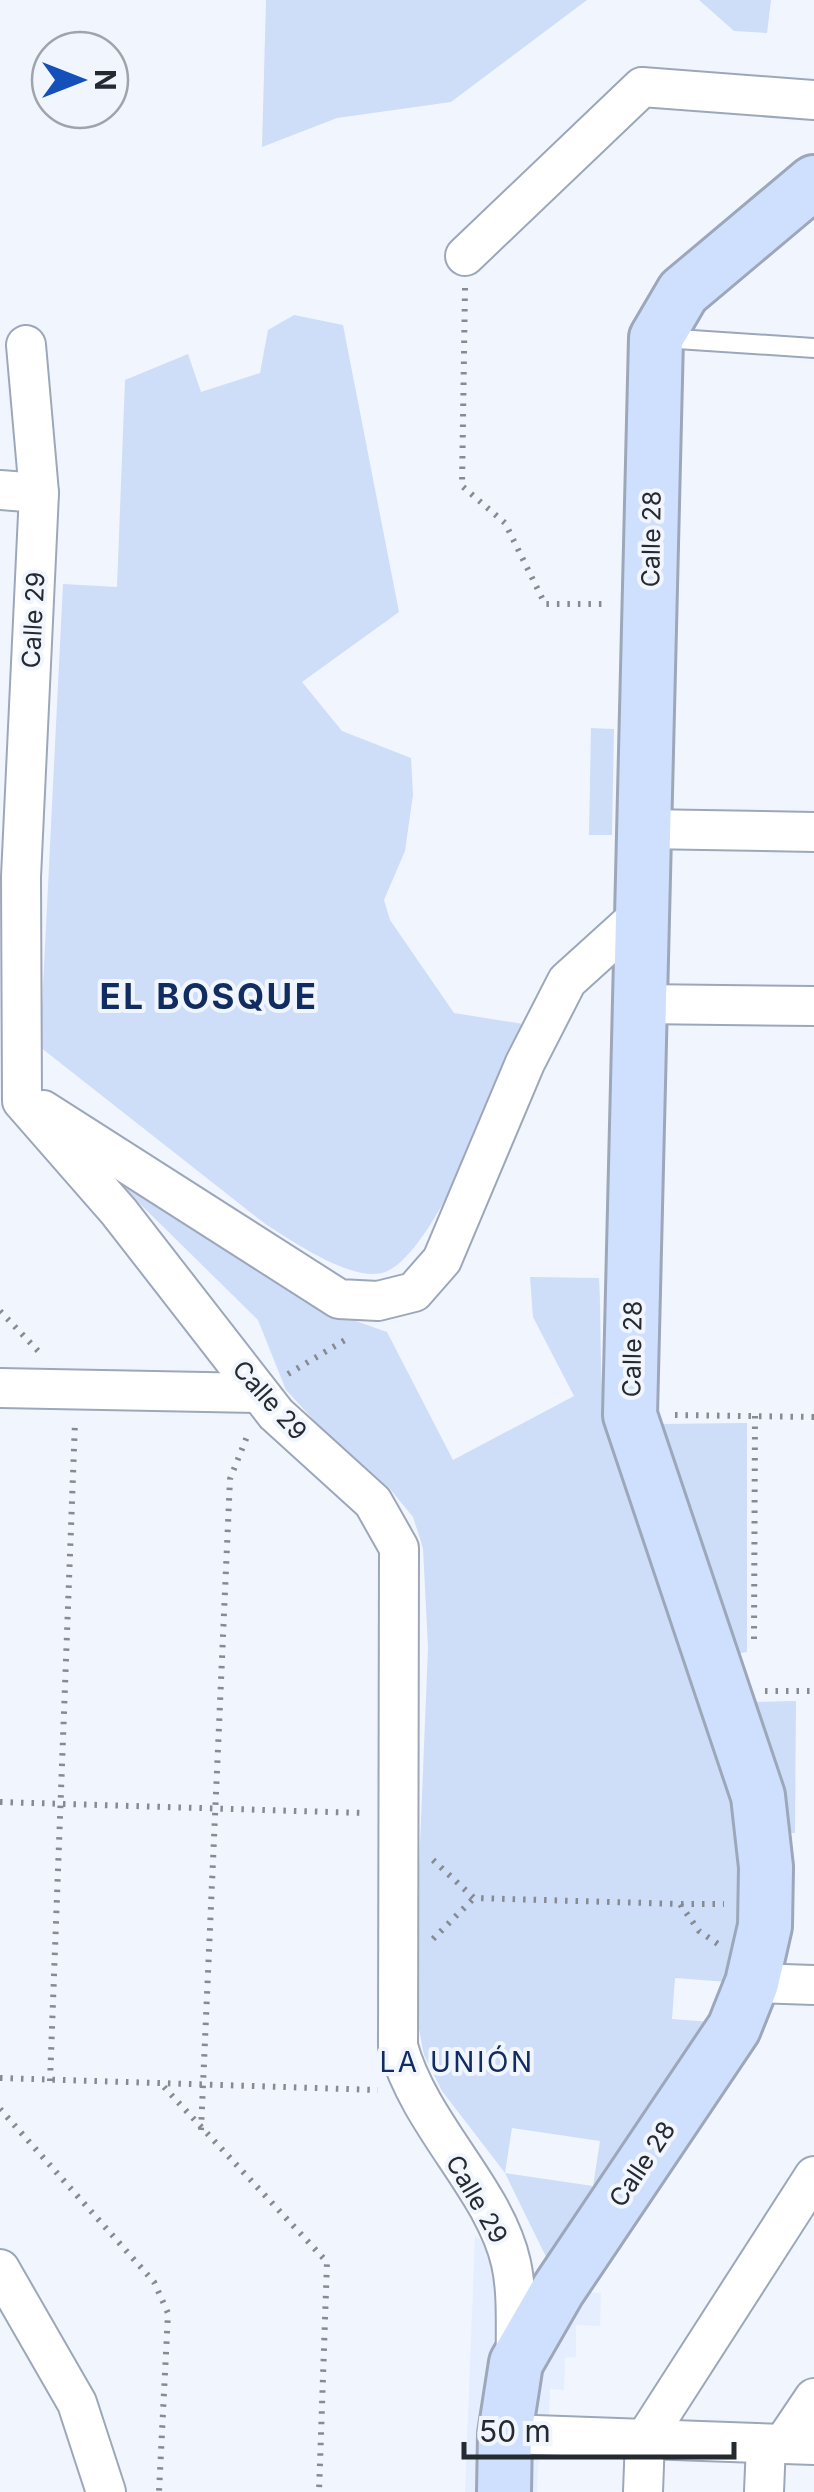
<svg xmlns="http://www.w3.org/2000/svg" width="814" height="2492" font-family="Inter,sans-serif">
<style>
.built{fill:#e5eefe}
.green{fill:#ceddf8;fill-rule:evenodd}
.lines{fill:none;stroke-linecap:round;stroke-linejoin:round}
.lane-casing{stroke:#9da7ba;stroke-width:22}
.street-casing{stroke:#9da7ba;stroke-width:42}
.secondary-casing{stroke:#9da7ba;stroke-width:58}
.path{stroke:#868b92;stroke-width:6;stroke-dasharray:2.5 8;stroke-linecap:butt}
.lane{stroke:#fff;stroke-width:18}
.street{stroke:#fff;stroke-width:38}
.secondary{stroke:#cfe0fe;stroke-width:52}
.labels{text-anchor:middle;stroke-width:8;stroke-linejoin:round;paint-order:stroke}
.street-label{font-size:25px;fill:#252930;stroke:#f1f6fe}
.neighbourhood-label{font-size:28px;letter-spacing:2.5px;fill:#102c61;stroke:#f1f6fe}
.district-label{font-size:35px;font-weight:bold;letter-spacing:2.5px;fill:#102c61;stroke:#f1f6fe}
</style>
<rect width="100%" height="100%" fill="#f1f6fe"/>
<path class="built" d="M 475,2236 L 512,2264 L 558,2290 L 601,2293 L 600,2326 L 576,2325 L 576,2357 L 565,2358 L 564,2390 L 550,2389 L 548,2456 L 539,2456 L 537,2492 L 465,2492 Z"/>
<g class="green">
<path d="M 266,0 L 587,0 L 451,102 L 337,118 L 262,147 Z"/>
<path d="M 699,0 L 771,0 L 767,33 L 734,31 Z"/>
<path d="M 294,315 L 343,325 L 399,612 L 302,682 L 342,731 L 411,758 L 413,795 L 405,851 L 384,900 L 390,920 L 454,1013 L 523,1024 C 502,1075 434,1260 382,1273 C 350,1281 290,1240 264,1223 L 40,1047 L 63,584 L 117,587 L 125,380 L 188,354 L 201,392 L 260,373 L 268,330 Z"/>
<path d="M 591,728 L 614,729 L 612,835 L 589,835 Z"/>
<path d="M 75,1140 L 322,1309 L 387,1332 L 453,1460 L 574,1396 L 533,1317 L 530,1277 L 599,1278 C 602,1323 598,1398 609,1438 C 650,1576 741,1730 740,1876 C 740,1912 734,1946 727,1982 L 675,1978 L 672,2019 L 711,2022 L 594,2186 L 559,2256 L 549,2263 L 505,2173 L 442,2091 L 424,2055 L 417,2019 L 417,1917 L 428,1648 L 423,1548 L 413,1517 L 390,1489 L 321,1428 L 286,1390 L 258,1320 ZM 512,2128 L 600,2141 L 593,2186 L 505,2173 Z"/>
<path d="M 747,1423 L 747,1652 L 736,1654 L 659,1424 Z"/>
<path d="M 796,1701 L 795,1833 L 784,1833 L 751,1702 Z"/>
</g>
<g class="lines">
<g class="lane-casing">
<path id="lane" d="M 662,338 L 814,348"/>
</g>
<g class="street-casing">
<g id="street">
<path d="M 465,256 L 642,87 L 814,100"/>
<path d="M 26,345 L 39,493 L 21,877 L 22,1101 L 119,1212 L 276,1414 L 373,1502 L 399,1548 L 398,2046 C 420,2126 495,2190 511,2263 C 518,2294 515,2331 516,2363"/>
<path d="M 0,490 L 39,493"/>
<path d="M 644,829 L 814,832"/>
<path d="M 639,1004 L 814,1006"/>
<path d="M 43,1110 L 339,1299 L 378,1301 L 414,1292 L 442,1260 L 525,1063 L 567,981 L 641,914"/>
<path d="M 0,1388 L 259,1393"/>
<path d="M 752,1983 L 814,1985"/>
<path d="M 0,2269 L 77,2403 L 106,2492"/>
<path d="M 505,2434 L 814,2445"/>
<path d="M 783,2444 L 814,2398"/>
<path d="M 643,2492 L 645,2439 L 814,2176"/>
<path d="M 764,2492 L 766,2444"/>
</g>
</g>
<g class="secondary-casing">
<path id="secondary" d="M 504,2492 L 505,2434 L 516,2363 L 558,2290 L 734,2028 L 752,1983 L 765,1926 L 766,1867 L 758,1796 L 630,1415 L 656,338 L 683,292 L 814,182"/>
</g>
<g class="path">
<path d="M 465,288 L 462,486 L 505,523 L 545,604 L 607,604"/>
<path d="M 0,1311 L 41,1354"/>
<path d="M 288,1374 L 350,1337"/>
<path d="M 675,1415 L 814,1417"/>
<path d="M 754,1639 L 755,1415"/>
<path d="M 765,1691 L 814,1691"/>
<path d="M 0,1802 L 364,1813"/>
<path d="M 433,1860 L 474,1898 L 680,1904 L 699,1931 L 718,1944"/>
<path d="M 681,1904 L 724,1904"/>
<path d="M 433,1939 L 474,1898"/>
<path d="M 0,2078 L 378,2090"/>
<path d="M 50,2081 L 75,1422"/>
<path d="M 164,2087 L 327,2262 L 319,2492"/>
<path d="M 0,2109 L 154,2282 L 168,2313 L 159,2492"/>
<path d="M 201,2130 L 230,1479 L 248,1434"/>
</g>
<use href="#lane" class="lane"/>
<use href="#street" class="street"/>
<use href="#secondary" class="secondary"/>
</g>
<g class="labels">
<g class="street-label">
<text transform="translate(651 539) rotate(-89)" y="9">Calle 28</text>
<text transform="translate(33 620) rotate(-87)" y="9">Calle 29</text>
<text transform="translate(632 1349) rotate(-89)" y="9">Calle 28</text>
<text transform="translate(270 1400) rotate(48)" y="9">Calle 29</text>
<text transform="translate(642 2164) rotate(-56)" y="9">Calle 28</text>
<text transform="translate(477 2199) rotate(60)" y="9">Calle 29</text>
</g>
<g class="neighbourhood-label">
<text x="457" y="2072">LA UNIÓN</text>
</g>
<g class="district-label">
<text x="209" y="1009">EL BOSQUE</text>
</g>
</g>
<g transform="translate(80 80) rotate(90)"><circle r="48" fill="#f1f6fe" stroke="#9fa4ac" stroke-width="2.5"/>
<path d="M0-8L18 38L0 25L-18 38Z" fill="#144fba"/>
<text y="-15" font-size="28" font-weight="bold" text-anchor="middle" fill="#252930">N</text>
</g>
<path d="M464 2442v15h270v-15" fill="none" stroke="#252930" stroke-width="5"/>
<text x="479" y="2442" font-size="30" fill="#252930" stroke="#f1f6fe" stroke-width="8" paint-order="stroke">50 m</text>
</svg>
